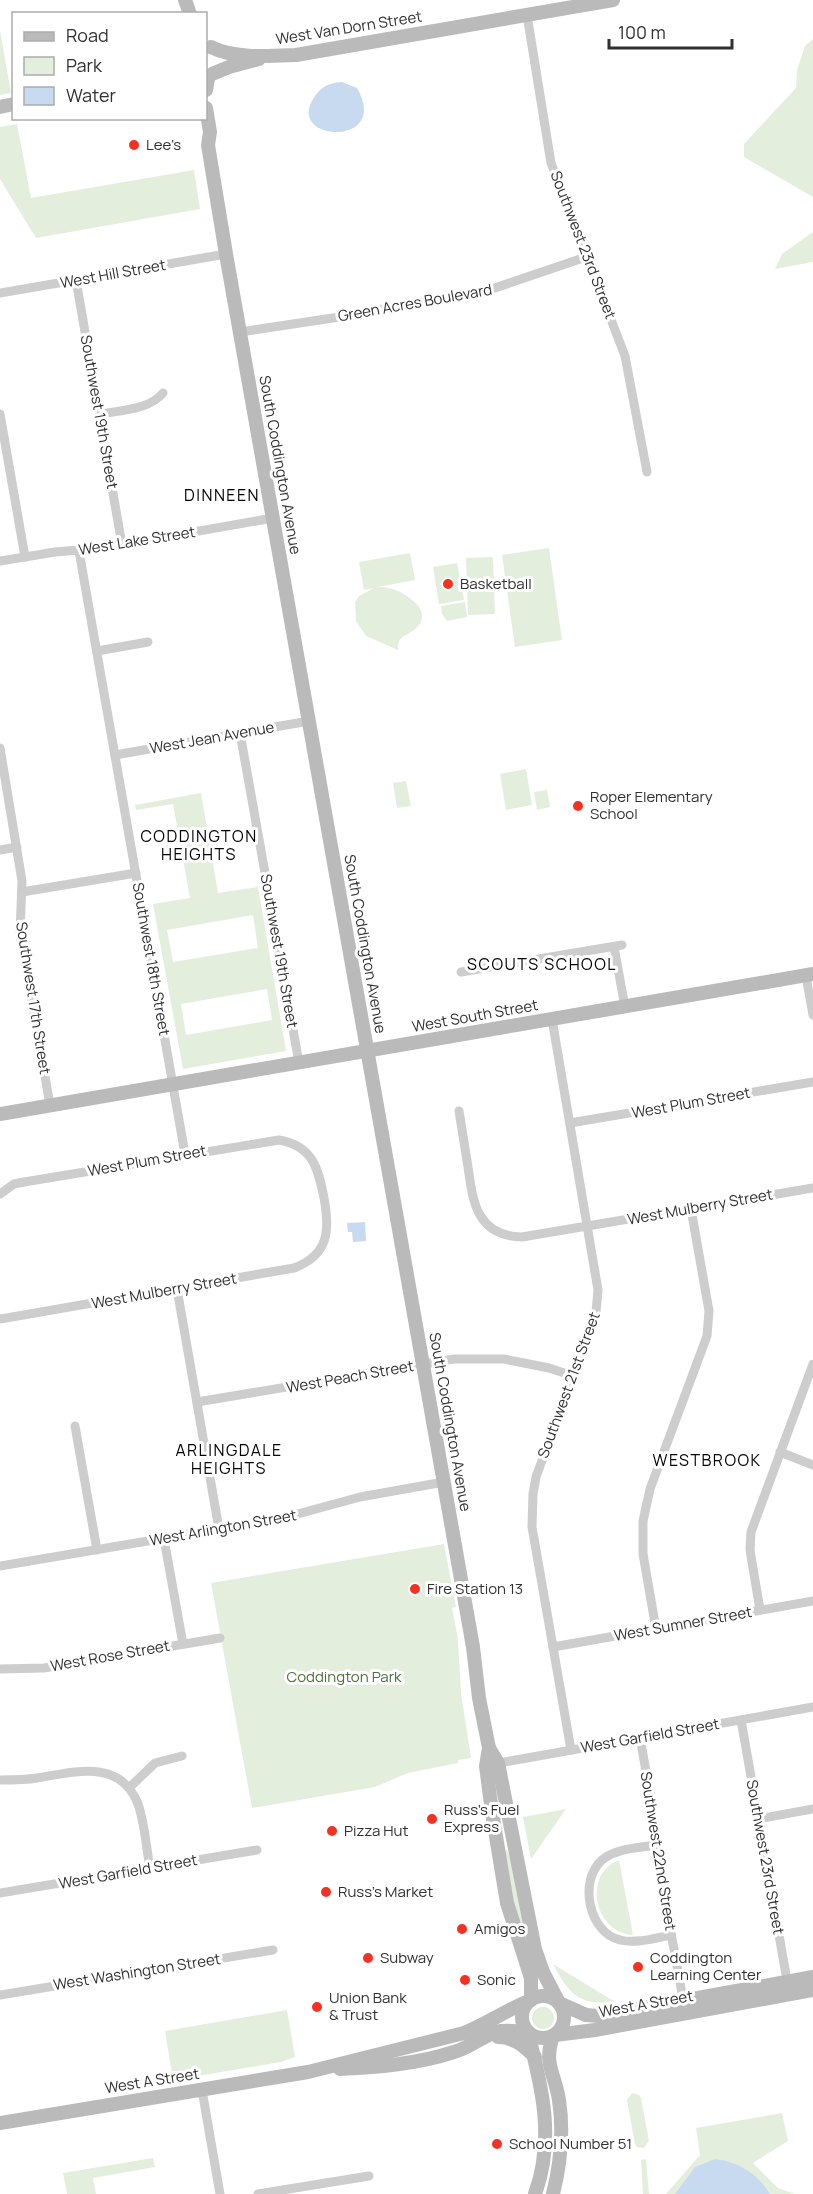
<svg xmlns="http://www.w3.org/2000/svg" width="813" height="2194" font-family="Manrope,sans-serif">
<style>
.green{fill:#e4eedd;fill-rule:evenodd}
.water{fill:#c8daef}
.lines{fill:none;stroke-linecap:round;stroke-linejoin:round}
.street{stroke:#cdcdcd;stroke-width:9}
.secondary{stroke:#bababa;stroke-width:14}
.poi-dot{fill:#f43224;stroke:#fff;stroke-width:2}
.labels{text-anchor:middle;stroke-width:6;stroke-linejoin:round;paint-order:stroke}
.street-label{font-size:15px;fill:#303030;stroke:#fff}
.poi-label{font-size:15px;fill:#303030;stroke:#fff;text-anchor:start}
.park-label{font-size:15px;fill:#4b7039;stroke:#fff}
.neighbourhood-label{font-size:16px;letter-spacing:1.5px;fill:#000;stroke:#fff}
</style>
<rect width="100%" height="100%" fill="#fff"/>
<g class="green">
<path d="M 0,30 L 11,93 L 0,95 Z"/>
<path d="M 813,39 L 813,197 L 744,157 L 744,144 L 796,88 L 797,70 L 805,46 Z"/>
<path d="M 17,124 L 31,198 L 194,170 L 200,209 L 36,238 L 0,179 L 0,127 Z"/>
<path d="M 813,232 L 813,262 L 775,269 L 782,254 Z"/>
<path d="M 549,548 L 562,640 L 515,647 L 502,555 Z"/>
<path d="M 410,553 L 415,580 L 378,587 C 392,587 401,591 412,600 C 423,608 427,620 414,630 C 409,635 403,634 399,641 C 398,643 398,648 398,650 L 366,636 L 356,621 L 355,602 L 359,596 L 374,588 L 364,590 L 359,562 Z"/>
<path d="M 493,557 L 495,614 L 468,615 L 466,558 Z"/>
<path d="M 457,563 L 464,600 L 439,604 L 433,567 Z"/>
<path d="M 465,602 L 467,617 L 447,621 L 442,614 L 441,606 Z"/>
<path d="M 526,769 L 532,805 L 506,810 L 500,774 Z"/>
<path d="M 406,781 L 411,806 L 397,808 L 393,783 Z"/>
<path d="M 547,790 L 550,807 L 537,810 L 534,792 Z"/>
<path d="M 201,793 L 218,893 L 258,887 L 286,1051 L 183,1069 L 153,904 L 190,898 L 173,804 L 136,810 L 135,805 ZM 253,915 L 258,948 L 173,962 L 167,930 ZM 267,989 L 272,1020 L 186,1035 L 181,1004 Z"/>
<path d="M 444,1544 L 456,1607 L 452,1608 L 458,1639 L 461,1693 L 471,1758 L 458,1760 L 458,1763 L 408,1773 L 375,1787 L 252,1808 L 211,1583 Z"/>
<path d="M 566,1809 L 531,1859 L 523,1817 Z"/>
<path d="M 507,1850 L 516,1873 L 530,1964 L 515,1912 L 504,1851 Z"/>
<path d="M 619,1860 L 633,1935 C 594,1933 582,1874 619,1860 Z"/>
<path d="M 553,1964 L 615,2002 C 579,2006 569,1994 553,1964 Z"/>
<circle cx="543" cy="2018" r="11"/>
<path d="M 287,2010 L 295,2057 L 281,2062 L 173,2080 L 165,2031 Z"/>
<path d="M 632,2093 L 639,2095 L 641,2098 L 649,2141 L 644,2148 L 637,2147 L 635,2144 L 627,2100 Z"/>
<path d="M 782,2113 L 788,2141 L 753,2163 L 778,2188 L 795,2194 L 666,2194 L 700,2155 L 696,2128 Z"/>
<path d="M 153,2158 L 155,2167 L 93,2178 L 96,2194 L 67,2194 L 63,2173 Z"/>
<path d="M 646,2159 L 649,2194 L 643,2194 L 641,2160 Z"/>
</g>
<g class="water">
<path d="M 342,82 L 357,88 C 391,147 289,142 312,101 C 319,88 327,83 342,82 Z"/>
<path d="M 365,1222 L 366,1241 L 353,1242 L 352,1232 L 348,1232 L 347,1223 Z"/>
<path d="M 715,2159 C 739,2162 757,2173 770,2194 L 675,2194 L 695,2167 Z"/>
</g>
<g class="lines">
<g class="street">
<path d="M 527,15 L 551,163 L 625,356 L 647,472"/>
<path d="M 76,280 L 122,545"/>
<path d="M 0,293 L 226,254"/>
<path d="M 240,332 L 346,316 L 492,289 L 586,257"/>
<path d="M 0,414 L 25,557"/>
<path d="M 100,414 C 121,410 149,410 163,393"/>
<path d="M 79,551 L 185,1154"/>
<path d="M 0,561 L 55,552 L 102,548 L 273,518"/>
<path d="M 97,651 L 148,642"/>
<path d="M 240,733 L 299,1063"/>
<path d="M 0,748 L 22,881 L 20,934 L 50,1105"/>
<path d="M 115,755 L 309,721"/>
<path d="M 0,850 L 17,847"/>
<path d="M 22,892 L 136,873"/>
<path d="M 614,947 L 625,1007"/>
<path d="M 461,972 L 622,945"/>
<path d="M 806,976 L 813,1015"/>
<path d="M 552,1019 L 598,1290 L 596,1312 L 536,1477 L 533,1494 L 532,1527 L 571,1750"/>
<path d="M 459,1111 C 462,1130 465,1149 468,1167 C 473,1203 477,1236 522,1237 L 813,1188"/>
<path d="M 570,1123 L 813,1082"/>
<path d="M 0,1194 L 14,1184 L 24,1182 L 279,1140 C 313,1146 318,1168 324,1198 C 330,1230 329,1255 294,1268 L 0,1319"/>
<path d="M 177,1289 L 219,1529"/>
<path d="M 197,1402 L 454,1359 L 504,1359 L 549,1368 L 573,1376"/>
<path d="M 75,1426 L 97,1550"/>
<path d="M 780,1452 L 813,1465"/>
<path d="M 164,1539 L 183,1644"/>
<path d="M 0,1566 L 283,1518 L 360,1497 L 444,1482"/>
<path d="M 760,1610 L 750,1550 L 751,1532 L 813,1364"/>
<path d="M 656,1629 L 643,1554 L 643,1521 L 650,1489 L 707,1336 L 709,1311 L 691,1209"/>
<path d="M 553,1647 L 813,1601"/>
<path d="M 0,1669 L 44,1668 L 220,1638"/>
<path d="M 741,1720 L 788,1986"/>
<path d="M 640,1738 L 650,1793 L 655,1845 L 683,1999"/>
<path d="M 493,1764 L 813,1707"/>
<path d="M 0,1780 C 12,1780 25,1780 37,1778 C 74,1772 120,1758 138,1804 C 145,1824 146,1847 150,1868"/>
<path d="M 129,1788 L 155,1763 L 182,1756"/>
<path d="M 758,1819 L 813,1809"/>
<path d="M 655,1845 C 638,1848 616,1848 602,1860 C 578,1881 589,1933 620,1940 C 636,1944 655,1938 671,1935"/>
<path d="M 0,1893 L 257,1850"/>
<path d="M 0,1995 L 273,1950"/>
<path d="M 202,2090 L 220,2194"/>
<path d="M 258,2194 L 369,2176"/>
</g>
<g class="secondary">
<path d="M 185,0 L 190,14"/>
<path d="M 211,47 C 234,59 271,56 296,55 L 613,0"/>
<path d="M 212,74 L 229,67 L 259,59"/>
<path d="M 206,90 L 208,79"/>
<path d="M 0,107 L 14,104"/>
<path d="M 206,108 L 210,132 L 208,145 L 226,254 L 473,1647 L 479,1698 L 489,1748 L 486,1766 L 492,1812 L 507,1903 L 531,1978 L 531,2000"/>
<path d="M 0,1114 L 813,974"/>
<path d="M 489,1748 L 498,1763 L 535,1949 L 543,1972 L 558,2001"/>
<circle cx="543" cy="2017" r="21"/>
<path d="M 559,2003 L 586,2015 L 599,2016 L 813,1977"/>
<path d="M 528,2033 C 542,2087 555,2139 535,2194"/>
<path d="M 555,2035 L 595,2030 L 813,1990"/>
<path d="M 498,2037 C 514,2037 524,2046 535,2057"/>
<path d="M 340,2069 C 379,2067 417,2064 454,2052 C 469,2048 481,2037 496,2032 C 507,2029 517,2032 528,2032"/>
<path d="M 0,2123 L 308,2072 L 464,2033 C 487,2024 506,2010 529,2001"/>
<path d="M 553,2194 C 561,2162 564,2133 559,2100 C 555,2073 543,2065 553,2036"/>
</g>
</g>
<g class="poi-dot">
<circle cx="134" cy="145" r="6"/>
<circle cx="448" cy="584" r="6"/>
<circle cx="578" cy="806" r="6"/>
<circle cx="415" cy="1589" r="6"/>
<circle cx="432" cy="1819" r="6"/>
<circle cx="332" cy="1831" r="6"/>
<circle cx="326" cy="1892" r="6"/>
<circle cx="462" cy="1929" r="6"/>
<circle cx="368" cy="1958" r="6"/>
<circle cx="638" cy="1967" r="6"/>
<circle cx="465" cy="1980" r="6"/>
<circle cx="317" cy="2007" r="6"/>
<circle cx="497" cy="2144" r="6"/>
</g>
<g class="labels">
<g class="street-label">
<text transform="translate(349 28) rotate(-9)" y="5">West Van Dorn Street</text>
<text transform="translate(583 245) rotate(69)" y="5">Southwest 23rd Street</text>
<text transform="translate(113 274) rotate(-10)" y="5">West Hill Street</text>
<text transform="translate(415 303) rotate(-10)" y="5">Green Acres Boulevard</text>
<text transform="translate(99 412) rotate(80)" y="5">Southwest 19th Street</text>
<text transform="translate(280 465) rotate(80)" y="5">South Coddington Avenue</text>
<text transform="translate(137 541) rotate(-9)" y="5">West Lake Street</text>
<text transform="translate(212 738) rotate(-10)" y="5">West Jean Avenue</text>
<text transform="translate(365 944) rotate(80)" y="5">South Coddington Avenue</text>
<text transform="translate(279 951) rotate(80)" y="5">Southwest 19th Street</text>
<text transform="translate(151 959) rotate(80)" y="5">Southwest 18th Street</text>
<text transform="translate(33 998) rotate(81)" y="5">Southwest 17th Street</text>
<text transform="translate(475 1016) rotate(-10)" y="5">West South Street</text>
<text transform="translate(691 1103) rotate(-10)" y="5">West Plum Street</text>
<text transform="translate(147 1161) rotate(-10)" y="5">West Plum Street</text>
<text transform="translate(700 1207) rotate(-10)" y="5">West Mulberry Street</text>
<text transform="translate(164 1291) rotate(-10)" y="5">West Mulberry Street</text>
<text transform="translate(350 1377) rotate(-10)" y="5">West Peach Street</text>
<text transform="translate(569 1385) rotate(-70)" y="5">Southwest 21st Street</text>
<text transform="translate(450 1422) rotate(80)" y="5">South Coddington Avenue</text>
<text transform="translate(223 1528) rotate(-10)" y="5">West Arlington Street</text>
<text transform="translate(683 1624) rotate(-10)" y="5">West Sumner Street</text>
<text transform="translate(110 1656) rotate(-10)" y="5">West Rose Street</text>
<text transform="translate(650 1736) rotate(-10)" y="5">West Garfield Street</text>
<text transform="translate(658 1851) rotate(81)" y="5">Southwest 22nd Street</text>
<text transform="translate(765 1857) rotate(80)" y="5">Southwest 23rd Street</text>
<text transform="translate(128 1872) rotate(-10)" y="5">West Garfield Street</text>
<text transform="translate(137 1972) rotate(-9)" y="5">West Washington Street</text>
<text transform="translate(646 2004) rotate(-10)" y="5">West A Street</text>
<text transform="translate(152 2081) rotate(-9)" y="5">West A Street</text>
</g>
<g class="poi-label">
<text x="146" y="150">Lee's</text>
<text x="460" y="589">Basketball</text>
<text x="590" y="802">Roper Elementary<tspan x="590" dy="17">School</tspan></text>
<text x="427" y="1594">Fire Station 13</text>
<text x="444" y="1815">Russ's Fuel<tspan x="444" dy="17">Express</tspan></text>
<text x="344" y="1836">Pizza Hut</text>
<text x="338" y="1897">Russ's Market</text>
<text x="474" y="1934">Amigos</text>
<text x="380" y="1963">Subway</text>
<text x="650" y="1963">Coddington<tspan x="650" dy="17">Learning Center</tspan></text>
<text x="477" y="1985">Sonic</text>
<text x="329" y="2003">Union Bank<tspan x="329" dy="17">&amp; Trust</tspan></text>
<text x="509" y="2149">School Number 51</text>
</g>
<g class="park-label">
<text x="344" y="1682">Coddington Park</text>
</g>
<g class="neighbourhood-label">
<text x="222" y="501">DINNEEN</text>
<text x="199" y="842">CODDINGTON<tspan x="199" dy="18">HEIGHTS</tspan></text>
<text x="542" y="970">SCOUTS SCHOOL</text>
<text x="229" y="1456">ARLINGDALE<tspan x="229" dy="18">HEIGHTS</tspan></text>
<text x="707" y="1466">WESTBROOK</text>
</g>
</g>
<rect x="12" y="12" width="195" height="108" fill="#ffffff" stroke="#acacac" stroke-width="1.5"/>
<rect x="24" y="32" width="30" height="9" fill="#bababa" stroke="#acacac" stroke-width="1.5"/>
<text x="66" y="42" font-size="18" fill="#303030">Road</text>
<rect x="24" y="57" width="30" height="18" fill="#e4eedd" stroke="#acacac" stroke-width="1.5"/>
<text x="66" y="72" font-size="18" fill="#303030">Park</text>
<rect x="24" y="87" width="30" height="18" fill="#c8daef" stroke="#acacac" stroke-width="1.5"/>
<text x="66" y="102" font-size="18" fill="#303030">Water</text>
<path d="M609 39v9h123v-9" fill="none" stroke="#303030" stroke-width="3"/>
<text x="618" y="39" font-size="18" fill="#303030" stroke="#ffffff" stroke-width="4.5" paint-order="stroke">100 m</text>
</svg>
